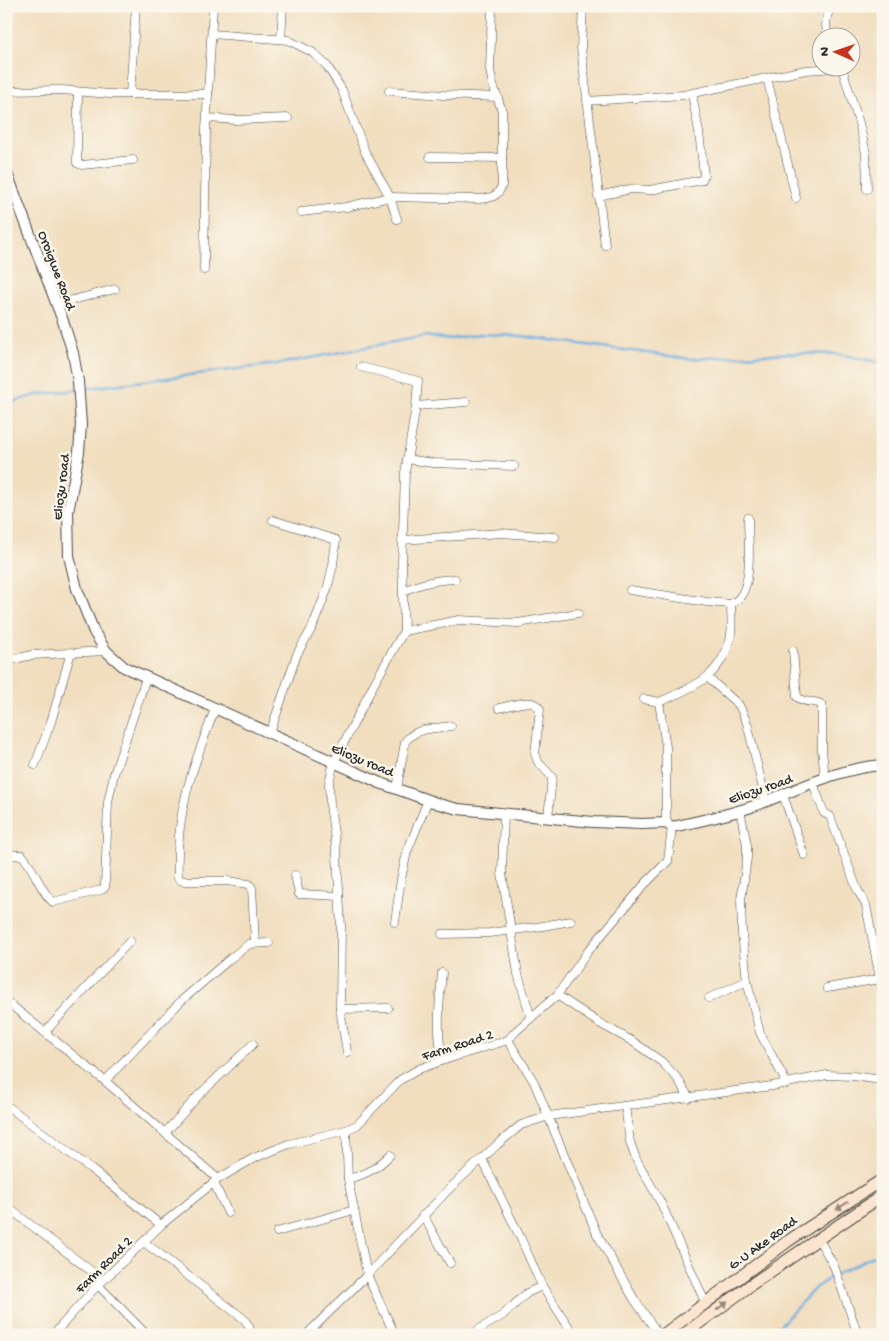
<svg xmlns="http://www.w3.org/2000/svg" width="889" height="1341" font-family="'Gochi Hand',sans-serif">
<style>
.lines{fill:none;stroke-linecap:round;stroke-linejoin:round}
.stream{stroke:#6aaddf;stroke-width:2.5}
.minor-casing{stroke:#494641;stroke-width:9}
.tertiary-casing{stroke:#494641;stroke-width:12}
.secondary-casing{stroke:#494641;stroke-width:13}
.minor{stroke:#fff;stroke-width:8}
.tertiary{stroke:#fff;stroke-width:10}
.secondary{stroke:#fce5cf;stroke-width:11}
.oneway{fill:#94887d}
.labels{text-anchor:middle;stroke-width:5;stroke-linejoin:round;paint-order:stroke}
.street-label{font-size:14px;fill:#2b2b2b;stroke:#fbf7ec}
</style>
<rect width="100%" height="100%" fill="#fbf7ec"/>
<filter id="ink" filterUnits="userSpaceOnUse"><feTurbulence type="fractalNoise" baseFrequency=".02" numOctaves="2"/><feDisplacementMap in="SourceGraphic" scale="10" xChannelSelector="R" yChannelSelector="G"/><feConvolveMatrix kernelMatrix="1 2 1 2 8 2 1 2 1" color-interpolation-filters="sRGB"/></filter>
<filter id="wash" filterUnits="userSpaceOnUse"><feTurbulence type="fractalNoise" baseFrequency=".0096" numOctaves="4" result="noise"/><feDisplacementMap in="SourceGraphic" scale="20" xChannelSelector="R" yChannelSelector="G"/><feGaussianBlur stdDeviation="1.12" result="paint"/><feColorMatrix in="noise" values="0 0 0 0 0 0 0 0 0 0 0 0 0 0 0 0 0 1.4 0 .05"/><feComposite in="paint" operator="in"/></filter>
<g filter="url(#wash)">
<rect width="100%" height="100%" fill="#f1debf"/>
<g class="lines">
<g class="stream">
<path d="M 81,389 L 284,363 L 425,336 L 450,339 L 479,334 L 521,336 L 691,359 L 789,353 L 837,354 L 883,363"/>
<path d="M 6,404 L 36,395 L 76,390"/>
<path d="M 771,1335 L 815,1288 L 831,1277 L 883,1251"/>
</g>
</g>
</g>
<g filter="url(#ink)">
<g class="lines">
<g class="minor-casing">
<g id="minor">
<path d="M 583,6 L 581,48 L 605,245"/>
<path d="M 212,34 L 288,40 L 312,52 L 327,66 L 342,90 L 365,152 L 390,197 L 397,219"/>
<path d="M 829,38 C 824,26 826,17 831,6"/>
<path d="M 281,39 L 283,6"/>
<path d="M 842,68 L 859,123 L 866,153 L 867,189"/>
<path d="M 767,78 L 796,198"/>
<path d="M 6,91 L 62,90 L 110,94 L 208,94"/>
<path d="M 389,91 L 444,95 L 498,97"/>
<path d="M 78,92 L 77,163 L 82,165 L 133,160"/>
<path d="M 130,94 L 136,6"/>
<path d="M 587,101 L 683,95 L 806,70 L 834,68"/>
<path d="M 207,118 L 236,120 L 288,118"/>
<path d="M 430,157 L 502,158"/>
<path d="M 598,196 L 631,189 L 650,190 L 702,180 L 704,175 L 699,132 L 692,94"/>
<path d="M 301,212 L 346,207 L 390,197 L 479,199 C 491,198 498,197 502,185 L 502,111 L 493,85 L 490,70 L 492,6"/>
<path d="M 204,270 L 206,129 L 213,6"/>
<path d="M 57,304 L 115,289"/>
<path d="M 416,406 L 466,402"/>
<path d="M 407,459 L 433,463 L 514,466"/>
<path d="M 402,540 L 502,533 L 555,537"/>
<path d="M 630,590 L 707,602 L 731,604 C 734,602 738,600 740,597 C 753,582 748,537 748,518"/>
<path d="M 403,591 C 422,583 434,580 455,579"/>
<path d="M 404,631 L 459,620 L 518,623 L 578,613"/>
<path d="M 793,651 L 797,697 C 807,705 814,699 822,705 L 822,750 L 825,779"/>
<path d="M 6,661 L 32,655 L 106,651"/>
<path d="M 707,677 L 739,705 L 747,723 L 766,801"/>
<path d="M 644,699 L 659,702"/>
<path d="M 499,708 C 512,706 533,696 540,709 L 535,754 L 538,762 L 552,777 L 548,818"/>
<path d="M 215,709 C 192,769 175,812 178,878 L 182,881 L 227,881 L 249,884 L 252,888 L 255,943"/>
<path d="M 270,733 L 297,654 L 312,628 L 327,590 L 333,565 L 336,540 L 273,520"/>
<path d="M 35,765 L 51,722 L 71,652"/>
<path d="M 813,783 L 824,813 L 830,816 L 857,889 L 866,905 L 883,995"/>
<path d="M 397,789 L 405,742 C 415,727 435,729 451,726"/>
<path d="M 783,795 L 804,855"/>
<path d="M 740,810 L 747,845 L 747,858 L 741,900 L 742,934 L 747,981 L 760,1033 L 787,1084"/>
<path d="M 504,813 L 502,874 L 518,974 L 531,1018"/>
<path d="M 666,823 L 666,747 L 659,702 C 671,697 698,685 708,676 C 718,668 727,652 730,640 C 733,629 731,615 731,604"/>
<path d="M 6,855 L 22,855 C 34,868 42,894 53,902 L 101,890 L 105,887 L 108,802 L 114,774 L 146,678"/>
<path d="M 295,875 L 299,894 L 339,896"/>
<path d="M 395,922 L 401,879 L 407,852 L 428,800"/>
<path d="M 442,934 L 489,933 L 537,927 L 571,921"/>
<path d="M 442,973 C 440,996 435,1039 444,1060"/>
<path d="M 827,988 L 880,979"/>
<path d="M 557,995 L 599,1023 L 632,1041 L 662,1062 L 678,1079 L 689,1098"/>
<path d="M 709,998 L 747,981"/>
<path d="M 6,1001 L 105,1081 L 218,1179"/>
<path d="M 340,1009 L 388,1008"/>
<path d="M 45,1032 L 130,941"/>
<path d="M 508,1040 L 534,1082 L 597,1234 L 634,1299 L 659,1335"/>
<path d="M 347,1052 L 340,1009 L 341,927 L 337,855 L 330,805 L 329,783 L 334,762 L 375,682 L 404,631 L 402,563 L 405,473 L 416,406 L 418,381 L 361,367"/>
<path d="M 105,1081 L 181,1001 L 231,958 L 249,944 L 269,943"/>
<path d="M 6,1105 L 91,1169 L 161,1225"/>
<path d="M 625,1106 L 630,1142 L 636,1159 L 661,1203 L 705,1302"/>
<path d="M 346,1130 L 348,1179 L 367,1275 L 395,1335"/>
<path d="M 165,1133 L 198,1096 L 253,1044"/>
<path d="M 482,1159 L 521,1239 L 542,1286 L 574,1335"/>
<path d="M 348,1179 C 367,1174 376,1169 390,1155"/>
<path d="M 214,1183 L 228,1213"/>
<path d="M 6,1206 L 103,1280"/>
<path d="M 423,1215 L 450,1263"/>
<path d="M 277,1232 L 354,1210"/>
<path d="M 818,1238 L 834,1266 L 858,1335"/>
<path d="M 144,1242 L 244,1319 L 249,1326 L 250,1332 L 247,1335"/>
<path d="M 98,1285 L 144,1332"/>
<path d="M 478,1330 L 503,1315 L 527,1293 L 542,1286"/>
<path d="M 53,1335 L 93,1290 L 161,1225 L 218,1179 L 254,1158 L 289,1144 L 346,1130 L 357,1125 L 400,1080 L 419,1069 L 444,1060 L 508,1040 L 516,1031 L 557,995 L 589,950 L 645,884 L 668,861 L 672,827"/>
<path d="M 306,1335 L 367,1275 L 451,1187 L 498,1144 L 521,1125 L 549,1116 L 772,1086 L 827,1075 L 853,1076 L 874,1079 L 883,1078"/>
</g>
</g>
<g class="tertiary-casing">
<path id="tertiary" d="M 6,171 L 63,321 L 73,353 L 78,381 L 81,425 L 79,452 L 68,512 L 69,556 L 77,589 L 94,632 L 106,651 L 124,667 L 380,783 L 439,804 L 458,809 L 593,822 L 642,824 L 666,823 L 672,827 C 699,821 725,816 751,807 C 794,792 836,768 883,765"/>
</g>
<g class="secondary-casing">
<g id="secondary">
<path d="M 663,1335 L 788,1241 L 883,1179"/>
<path d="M 683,1335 L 752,1284 L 883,1195"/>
</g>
</g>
<use href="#minor" class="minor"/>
<use href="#tertiary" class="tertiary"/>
<use href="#secondary" class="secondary"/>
</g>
<defs><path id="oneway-solid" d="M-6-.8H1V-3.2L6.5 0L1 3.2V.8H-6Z" transform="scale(1.25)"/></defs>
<g class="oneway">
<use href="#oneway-solid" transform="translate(842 1206) rotate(147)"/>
<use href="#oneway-solid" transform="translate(722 1306) rotate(-36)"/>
</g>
</g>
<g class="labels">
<g class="street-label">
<text transform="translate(58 270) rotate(69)" y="5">Oroigwe Road</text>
<text transform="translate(60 487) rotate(-83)" y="5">Eliozu road</text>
<text transform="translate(363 759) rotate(23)" y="5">Eliozu road</text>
<text transform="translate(760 788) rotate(-19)" y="5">Eliozu road</text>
<text transform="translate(457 1044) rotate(-18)" y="5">Farm Road 2</text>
<text transform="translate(762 1242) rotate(-36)" y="5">G.U Ake Road</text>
<text transform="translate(103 1264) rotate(-45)" y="5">Farm Road 2</text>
</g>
</g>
<rect width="889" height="1341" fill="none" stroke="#fbf7ec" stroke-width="25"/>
<g transform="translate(836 52) rotate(272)"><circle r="24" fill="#fbf7ec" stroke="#a8a59f"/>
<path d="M0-4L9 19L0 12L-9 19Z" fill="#c8321e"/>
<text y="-8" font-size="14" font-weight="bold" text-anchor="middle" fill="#2b2b2b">N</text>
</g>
</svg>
